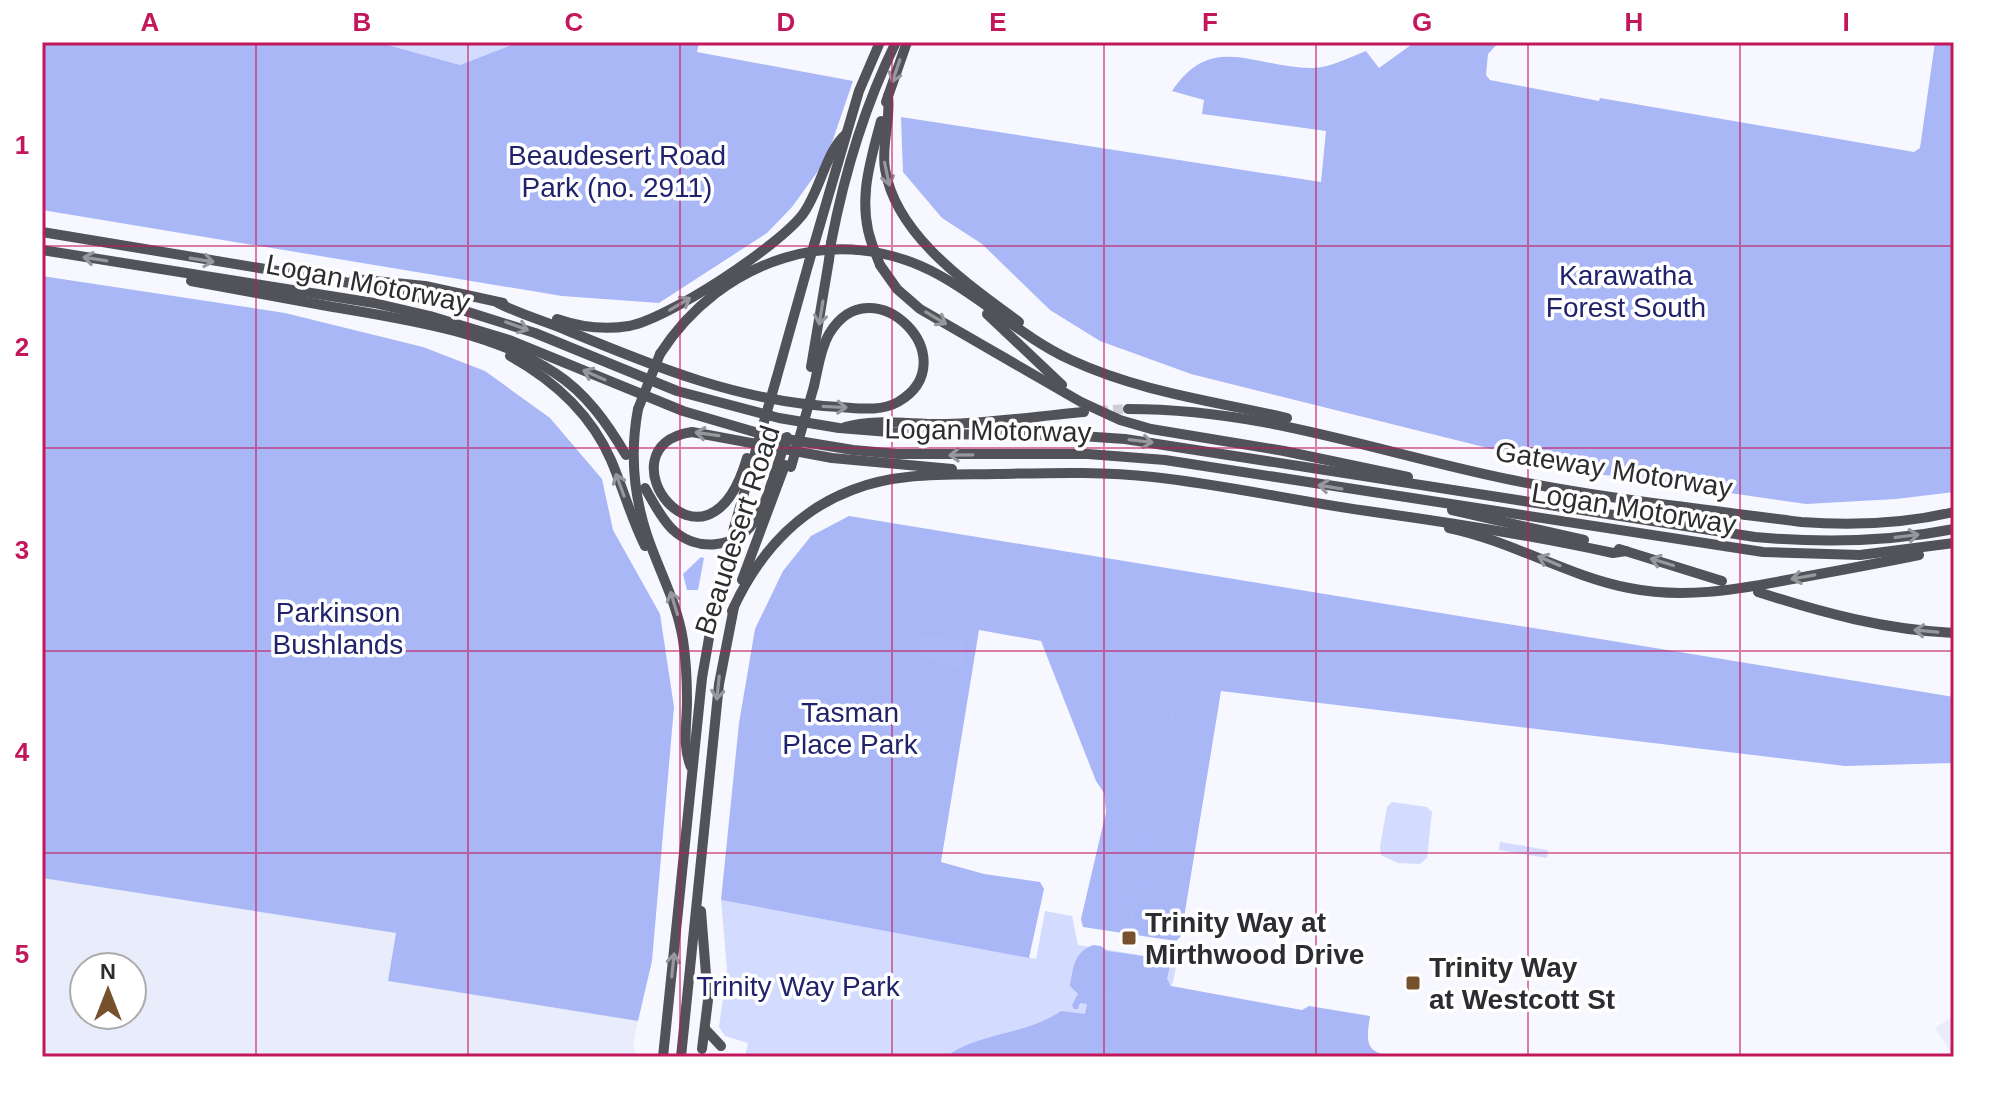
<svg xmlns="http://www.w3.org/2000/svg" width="1996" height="1099" font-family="Helvetica,sans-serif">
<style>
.built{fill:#e8ecfb;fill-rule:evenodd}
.green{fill:#d3dbff}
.forest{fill:#a9b7f7}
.water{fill:#abb9f9}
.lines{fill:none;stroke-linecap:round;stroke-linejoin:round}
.stream{stroke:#abb9f9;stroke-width:2}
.highway-tunnel{stroke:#cecfd6;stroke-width:10;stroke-dasharray:10 5;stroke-linecap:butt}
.highway{stroke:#515359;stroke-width:10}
.highway-bridge{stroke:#515359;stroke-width:10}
.oneway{stroke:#97989b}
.grid{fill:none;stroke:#c2185b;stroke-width:2;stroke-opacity:0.55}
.poi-dot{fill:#76512c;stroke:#fff;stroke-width:3}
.labels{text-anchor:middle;stroke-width:7;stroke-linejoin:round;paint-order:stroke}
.park-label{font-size:28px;fill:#20236b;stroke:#fff}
.street-label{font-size:28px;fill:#2c2d30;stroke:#fff}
.poi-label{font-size:28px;font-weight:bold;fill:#2c2d30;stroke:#fff;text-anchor:start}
.neatline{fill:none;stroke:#c2185b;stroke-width:3}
.grid-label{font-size:26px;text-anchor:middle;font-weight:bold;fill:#c2185b}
</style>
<rect width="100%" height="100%" fill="#f7f8ff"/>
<g class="built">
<path d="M 42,878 L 397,933 L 389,981 L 638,1021 L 633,1045 L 638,1057 L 42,1057 ZM 84,967 L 132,967 L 132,1015 L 84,1015 Z"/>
<path d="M 1952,1017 L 1954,1018 L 1954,1057 L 1935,1028 Z"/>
</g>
<g class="green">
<path d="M 377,42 L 519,42 L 460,65 Z"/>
<path d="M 1392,802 L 1427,807 L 1432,812 L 1427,858 L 1420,864 L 1398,863 L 1381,855 L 1380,847 L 1387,807 Z"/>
<path d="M 1500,842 L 1548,850 L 1547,858 L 1499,850 Z"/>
<path d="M 721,900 L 1036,959 L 1045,911 L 1072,916 L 1078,945 L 1177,961 L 1173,983 L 1035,1057 L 745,1057 L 748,1043 L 725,1036 L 719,1027 L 727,969 Z"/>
</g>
<g class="forest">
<path d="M 44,42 L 377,42 L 460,65 L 519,42 L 699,42 L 697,52 L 853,81 L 826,160 L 792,207 L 767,233 L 659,303 L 562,296 L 42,210 Z"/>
<path d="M 1415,42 L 1499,42 L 1488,54 L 1486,75 L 1490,80 L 1599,101 L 1600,98 L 1914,152 L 1920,148 L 1935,42 L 1954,42 L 1954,492 L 1896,499 L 1806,504 L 1584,472 L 1191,374 L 1100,341 L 1050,310 L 982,244 L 942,218 L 903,172 L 901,117 L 1321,182 L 1326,131 L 1202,114 L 1204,100 L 1172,91 C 1212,30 1257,69 1313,68 C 1329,68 1350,57 1366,51 L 1379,68 Z"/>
<path d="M 42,276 L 285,313 L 423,347 L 485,371 L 550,418 L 602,479 L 613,530 L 660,614 L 674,707 L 652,961 L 638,1021 L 388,981 L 396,933 L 42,878 Z"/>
<path d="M 849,516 L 1954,697 L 1954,763 L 1845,766 L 1221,691 L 1181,936 L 1176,941 L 1083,927 L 1081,919 L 1106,812 L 1104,793 L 1096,781 L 1041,641 L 979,630 L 941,862 L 984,874 L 1040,882 L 1044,889 L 1029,958 L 721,900 L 739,723 L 755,629 L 783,571 L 811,536 Z"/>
<path d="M 1093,945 L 1101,946 L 1107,951 L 1171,960 L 1167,979 L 1171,986 L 1302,1010 L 1309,1006 L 1370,1016 C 1365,1047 1367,1053 1398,1057 L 946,1057 C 978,1032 1025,1036 1061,1011 L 1085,1014 L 1087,1004 L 1080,1003 L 1078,1009 L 1074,1009 L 1072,1005 L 1078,994 L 1070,986 C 1073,968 1074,952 1093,945 Z"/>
</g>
<g class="water">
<path d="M 701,557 L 704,558 L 698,590 L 687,590 L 683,574 Z"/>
<path d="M 925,635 L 951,639 L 965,644 L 961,669 L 920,656 L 921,639 Z"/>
</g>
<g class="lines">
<g class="stream">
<path d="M 1129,933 L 1153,804 L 1177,694"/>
<path d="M 1064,1057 L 1111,993 L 1124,954"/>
</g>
<path class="highway-tunnel" d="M 1098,411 L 1128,409"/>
<g class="highway">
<path d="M 888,96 C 891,120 881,145 885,169 C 896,236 968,284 1019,322"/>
<path d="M 886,102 L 907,42"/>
<path d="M 42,232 L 362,285 L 427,299 L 535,333 L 677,391 L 779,418 L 839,428 L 914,434 L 1066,435 L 1125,439 L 1755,537 C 1821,543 1888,542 1954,529"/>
<path d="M 831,243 C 844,175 865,105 896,42"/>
<path d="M 872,244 C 857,202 870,162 881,121"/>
<path d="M 814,245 L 859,91 L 880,42"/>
<path d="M 42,250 L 374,303 L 430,316 L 509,340 L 683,411 L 768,436 L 853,450 L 898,454 L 1088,454 L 1165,460 L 1763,552 L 1860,555 L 1954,543"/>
<path d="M 880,265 L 897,289 L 920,309 L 1081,402 L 1120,420 L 1151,429 L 1284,451 L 1408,477"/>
<path d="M 354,279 L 425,286 L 503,303"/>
<path d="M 191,281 C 235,289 278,297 322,305 C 397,318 490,330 555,373 C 586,393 607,423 626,455"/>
<path d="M 498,303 C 520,314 544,321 566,330 C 655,367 741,402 839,407 C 858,408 880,412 898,402 C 970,360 872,261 829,334 C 820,350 818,369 814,386"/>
<path d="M 987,314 L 1062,385"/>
<path d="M 557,319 C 580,327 605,330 629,326 C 668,319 779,246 803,214 C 820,191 826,151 846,134"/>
<path d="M 660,354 C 721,259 838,219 939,275 C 985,300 1023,338 1071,360 C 1140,392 1214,401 1287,418"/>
<path d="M 510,356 C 553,380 591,414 611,460 C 623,488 631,518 645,546"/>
<path d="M 811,367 L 829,260"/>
<path d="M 776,380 L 809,262"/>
<path d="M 638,409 C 630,452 633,493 647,535 C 659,571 677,602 683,640 C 686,660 687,680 687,701 C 687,723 682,747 691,767"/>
<path d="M 1128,409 C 1265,409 1376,452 1507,479 C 1604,499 1703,509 1801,522 C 1853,526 1903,524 1954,512"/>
<path d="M 845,427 C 876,418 913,425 946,424 C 992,423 1038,416 1084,412"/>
<path d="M 747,458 C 706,598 596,446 692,432 L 832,458 L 952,469"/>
<path d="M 645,488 C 653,502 661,518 672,529 C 696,552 735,549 754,522 C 766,505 771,483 778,464"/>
<path d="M 1452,510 L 1584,540"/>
<path d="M 734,528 L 751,469"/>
<path d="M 1449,528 C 1512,541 1567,576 1629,588 C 1683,599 1734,590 1787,580 C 1831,572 1875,564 1919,555"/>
<path d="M 1619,549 L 1722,581"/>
<path d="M 742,580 L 785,465"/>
<path d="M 1758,592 C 1823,613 1886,630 1954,633"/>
<path d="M 732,611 C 757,556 794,512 852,490 C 898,472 948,475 996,474 C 1048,473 1101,471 1153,477 C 1227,485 1300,502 1374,512 C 1454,523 1534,536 1613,553 L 1626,551"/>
<path d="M 701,911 L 708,1000 L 702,1049"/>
<path d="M 706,1030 L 721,1046"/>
<path d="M 663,1057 L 702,678 L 713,615 L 729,548"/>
<path d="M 681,1057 L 719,684 L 734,607"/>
</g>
<g class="highway-bridge">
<path d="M 872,244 L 880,265"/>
<path d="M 829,260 L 831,243"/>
<path d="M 809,262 L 814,245"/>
<path d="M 638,409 L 660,354"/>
<path d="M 753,460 L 776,380"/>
<path d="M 778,464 L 787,437"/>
<path d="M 791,467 L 814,386"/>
<path d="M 729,548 L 734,528"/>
</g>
</g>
<defs><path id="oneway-shaft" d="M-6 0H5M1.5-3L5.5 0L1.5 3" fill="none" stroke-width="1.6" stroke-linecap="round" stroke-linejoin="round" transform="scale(2)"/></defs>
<g class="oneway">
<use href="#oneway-shaft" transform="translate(896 71) rotate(109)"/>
<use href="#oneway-shaft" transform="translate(887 174) rotate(78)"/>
<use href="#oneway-shaft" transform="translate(95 259) rotate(-171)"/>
<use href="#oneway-shaft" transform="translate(202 260) rotate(9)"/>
<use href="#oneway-shaft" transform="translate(680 304) rotate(-31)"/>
<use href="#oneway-shaft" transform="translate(821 313) rotate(99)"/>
<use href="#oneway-shaft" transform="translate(936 318) rotate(31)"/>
<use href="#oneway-shaft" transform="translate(517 326) rotate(20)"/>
<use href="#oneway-shaft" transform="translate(594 375) rotate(-156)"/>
<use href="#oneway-shaft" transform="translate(835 407) rotate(3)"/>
<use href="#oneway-shaft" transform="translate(707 434) rotate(-172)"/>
<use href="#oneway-shaft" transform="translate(1141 441) rotate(7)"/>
<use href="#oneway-shaft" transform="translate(961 455) rotate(179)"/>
<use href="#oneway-shaft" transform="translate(620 485) rotate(-110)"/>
<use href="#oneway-shaft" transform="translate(1330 487) rotate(-171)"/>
<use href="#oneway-shaft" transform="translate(1907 536) rotate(-7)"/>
<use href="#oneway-shaft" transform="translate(1549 561) rotate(-157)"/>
<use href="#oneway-shaft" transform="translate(1662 562) rotate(-163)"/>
<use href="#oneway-shaft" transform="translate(1803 577) rotate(170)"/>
<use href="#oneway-shaft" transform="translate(674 603) rotate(-107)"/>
<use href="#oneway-shaft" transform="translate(1926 631) rotate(-175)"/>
<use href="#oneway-shaft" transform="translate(718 688) rotate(96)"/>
<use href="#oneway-shaft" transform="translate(673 965) rotate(-84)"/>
</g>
<path class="grid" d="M 256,42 L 256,1057M 468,42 L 468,1057M 680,42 L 680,1057M 892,42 L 892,1057M 1104,42 L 1104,1057M 1316,42 L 1316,1057M 1528,42 L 1528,1057M 1740,42 L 1740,1057M 42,246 L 1954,246M 42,448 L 1954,448M 42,651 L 1954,651M 42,853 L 1954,853"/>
<g class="poi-dot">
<rect x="1121" y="930" width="16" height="16" rx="4"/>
<rect x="1405" y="975" width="16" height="16" rx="4"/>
</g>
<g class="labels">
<g class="park-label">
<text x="617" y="165">Beaudesert Road<tspan x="617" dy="32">Park (no. 2911)</tspan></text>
<text x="1626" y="285">Karawatha<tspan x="1626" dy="32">Forest South</tspan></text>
<text x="338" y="622">Parkinson<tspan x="338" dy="32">Bushlands</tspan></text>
<text x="850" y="722">Tasman<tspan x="850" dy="32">Place Park</tspan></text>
<text x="798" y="996">Trinity Way Park</text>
</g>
<g class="street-label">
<text transform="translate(368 283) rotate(11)" y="10">Logan Motorway</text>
<text transform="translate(988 430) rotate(1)" y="10">Logan Motorway</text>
<text transform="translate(1614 469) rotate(9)" y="10">Gateway Motorway</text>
<text transform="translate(1634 508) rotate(9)" y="10">Logan Motorway</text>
<text transform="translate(737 530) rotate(-72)" y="10">Beaudesert Road</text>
</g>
<g class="poi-label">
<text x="1145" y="932">Trinity Way at<tspan x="1145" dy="32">Mirthwood Drive</tspan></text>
<text x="1429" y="977">Trinity Way<tspan x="1429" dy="32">at Westcott St</tspan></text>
</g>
</g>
<rect width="1996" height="1099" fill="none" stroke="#ffffff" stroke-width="88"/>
<g transform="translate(108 991)"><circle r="38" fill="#ffffff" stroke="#ababac" stroke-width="2"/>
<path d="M0-6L14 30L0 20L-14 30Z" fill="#76512c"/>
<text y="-12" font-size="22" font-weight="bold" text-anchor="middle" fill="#2c2d30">N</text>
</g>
<rect x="44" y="44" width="1908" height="1011" class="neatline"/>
<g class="grid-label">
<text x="150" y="31">A</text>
<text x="362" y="31">B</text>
<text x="574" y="31">C</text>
<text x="786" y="31">D</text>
<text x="998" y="31">E</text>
<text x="1210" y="31">F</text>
<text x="1422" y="31">G</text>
<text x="1634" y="31">H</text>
<text x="1846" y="31">I</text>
<text x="22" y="154">1</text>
<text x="22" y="356">2</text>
<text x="22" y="559">3</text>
<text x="22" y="761">4</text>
<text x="22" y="963">5</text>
</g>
</svg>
